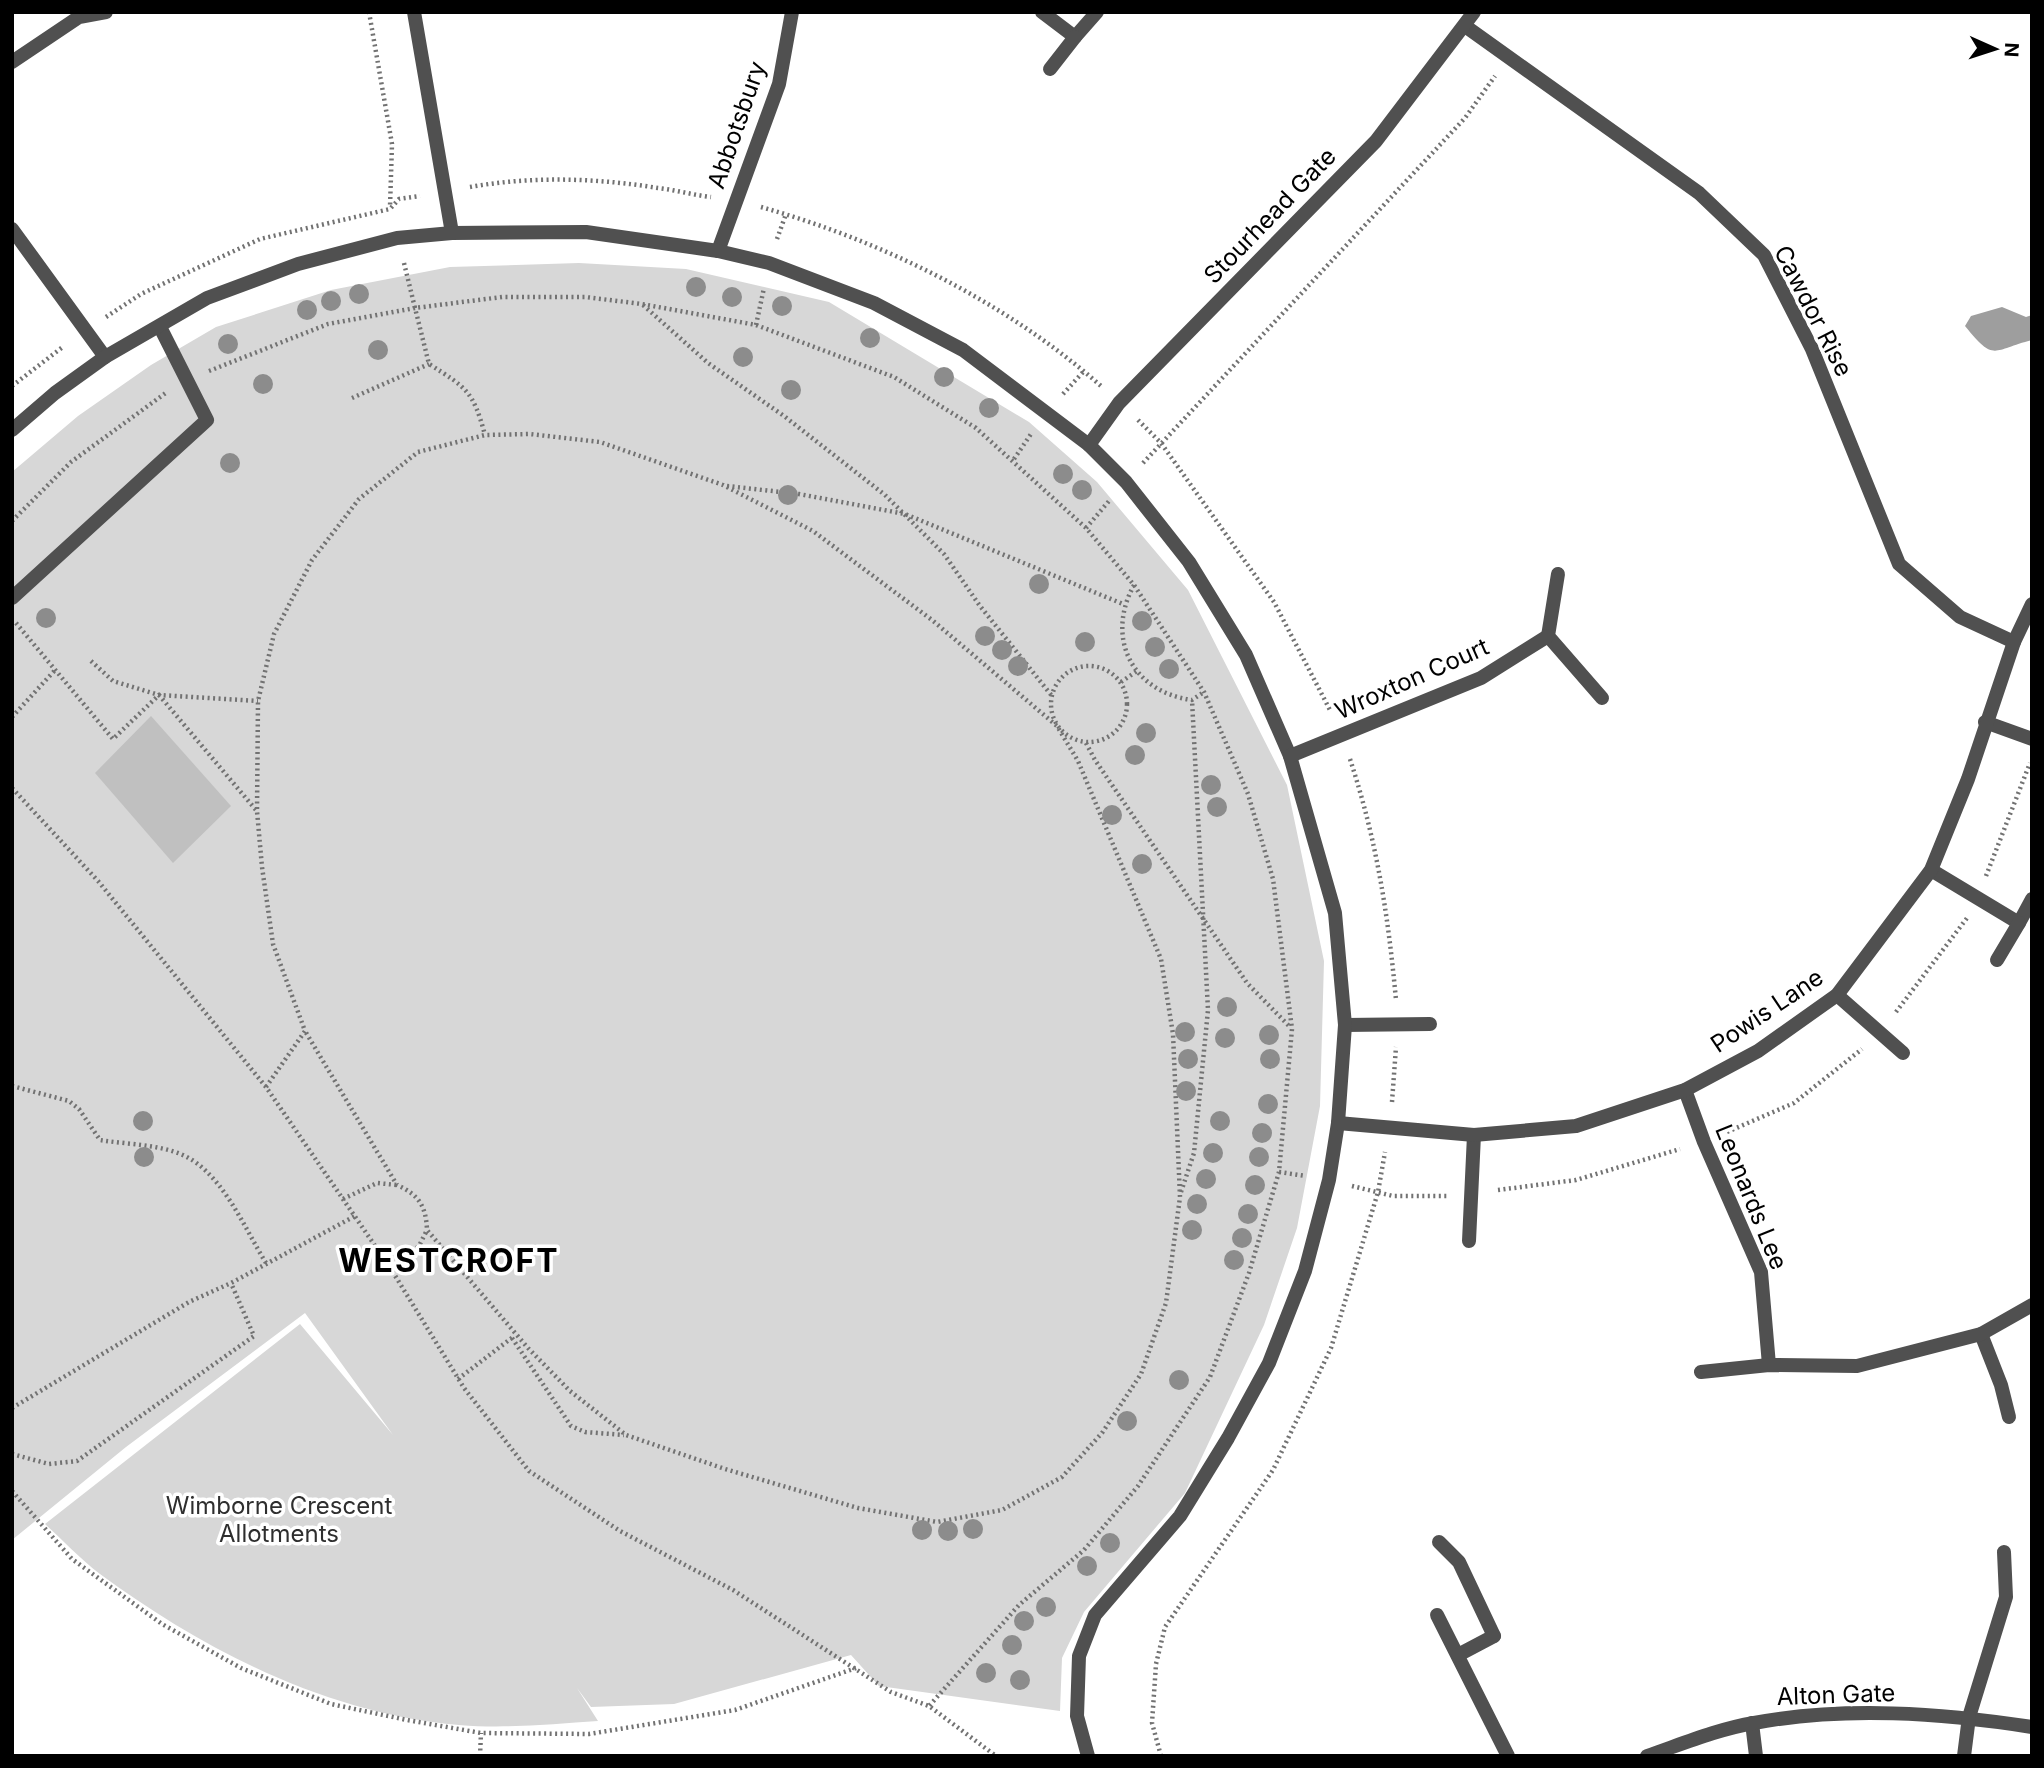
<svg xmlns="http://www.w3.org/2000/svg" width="2044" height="1768" font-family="Inter,sans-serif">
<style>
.green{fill:#d7d7d7}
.water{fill:#9e9e9e}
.building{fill:#c0c0c0}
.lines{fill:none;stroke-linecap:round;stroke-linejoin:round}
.path{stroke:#727272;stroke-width:4.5;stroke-dasharray:2 3.5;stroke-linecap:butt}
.lane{stroke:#505050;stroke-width:14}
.street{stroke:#505050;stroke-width:14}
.tree{fill:#8c8c8c}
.labels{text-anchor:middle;stroke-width:7;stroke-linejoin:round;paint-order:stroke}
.street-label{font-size:24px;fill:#000;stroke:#fff}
.park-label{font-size:24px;fill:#2e2e2e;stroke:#fff}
.district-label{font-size:32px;font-weight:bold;letter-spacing:2px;fill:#000;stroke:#fff}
</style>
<rect width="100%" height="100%" fill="#fff"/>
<path class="green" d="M 579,263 L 686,269 L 829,302 L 1029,422 L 1097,482 L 1188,590 L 1287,785 L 1324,961 L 1320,1106 L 1297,1228 L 1264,1325 L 1185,1493 L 1084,1612 L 1062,1658 L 1060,1711 L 879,1686 L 851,1655 L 674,1704 L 591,1707 L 577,1688 L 598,1721 C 552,1724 506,1729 459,1725 C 328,1714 205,1651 100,1574 C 80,1559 63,1540 45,1524 L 300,1324 L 393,1435 L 305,1313 L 126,1447 L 12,1540 L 12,472 L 78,416 L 151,365 L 216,327 L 331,290 L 450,267 Z"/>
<path class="water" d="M 2002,307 L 2026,317 L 2032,315 L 2032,340 C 1992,350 1995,363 1965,326 L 1971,316 Z"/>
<path class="building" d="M 151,716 L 231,806 L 173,863 L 95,773 Z"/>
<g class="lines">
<g class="path">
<path d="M 369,12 L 392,144 L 390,207"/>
<path d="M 470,187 C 531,176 597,178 658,188 C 676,190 693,195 711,197"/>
<path d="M 761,207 C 882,241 1006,302 1101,386"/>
<path d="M 777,239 L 786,214"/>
<path d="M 404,263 L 415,308 L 502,297 L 585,297 L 642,304 L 756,325 L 894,377 L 976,428 L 1086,528 L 1134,585 L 1204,692 L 1248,794 L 1273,879 L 1292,1029 L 1279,1172 L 1249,1273 L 1210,1377 L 1138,1486 L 1084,1550 L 1019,1605 L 929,1706"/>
<path d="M 643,305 L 708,363 L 784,416 L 885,495 L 944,554 L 980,606 L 1052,696"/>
<path d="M 106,317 L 141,294 L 260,239 L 390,209 L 399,199 L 420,196"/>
<path d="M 756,325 L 764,288"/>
<path d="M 209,371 L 328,324 L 415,308 L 429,364 C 467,388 473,391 485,435"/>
<path d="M 12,386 L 64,346"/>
<path d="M 1063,394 L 1084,371"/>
<path d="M 352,398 L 429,364"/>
<path d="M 1138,420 L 1161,443 L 1274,602 L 1331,712"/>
<path d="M 1014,459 L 1031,434"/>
<path d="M 1143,463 L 1465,118 L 1495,76"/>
<path d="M 727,486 L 799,494 L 905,514 L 1123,604"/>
<path d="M 12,521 L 71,462 L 167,392"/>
<path d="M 1086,528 L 1109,501"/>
<path d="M 1134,585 C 1105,638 1132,692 1192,700 L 1204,692"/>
<path d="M 16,623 L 113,739 L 159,695 L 256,810"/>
<path d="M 91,661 L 113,681 L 159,695 L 258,701"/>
<circle cx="1089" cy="704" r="38"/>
<path d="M 1121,682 L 1137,671"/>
<path d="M 12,717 L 56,669"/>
<path d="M 1086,743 L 1095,760 L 1247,983 L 1291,1028"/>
<path d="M 1350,759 C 1377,842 1388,914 1396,1000"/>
<path d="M 12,788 L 98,881 L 266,1087 L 391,1269 L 464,1388 L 529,1471 L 620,1531 L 733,1590 L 891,1692 L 929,1706 L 996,1756"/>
<path d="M 1986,876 L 2030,763"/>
<path d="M 1896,1012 L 1967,918"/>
<path d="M 12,1086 L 69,1101 L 79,1109 L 100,1140 C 124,1144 151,1144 175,1152 C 220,1166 243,1226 266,1263"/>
<path d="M 266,1087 L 305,1031 L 273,944 L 262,867 L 257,811 L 258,701 L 274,634 L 312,560 L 359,499 L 418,452 L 485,435 L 530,434 L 600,442 L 723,485 L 813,531 L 932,620 L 1057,726 L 1078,761 L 1161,959 L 1173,1034 L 1180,1197 L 1166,1303 L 1141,1374 L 1102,1433 L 1062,1477 L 1002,1510 L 937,1522 L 858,1508 L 725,1469 L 626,1435 L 570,1391 L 528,1348 L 427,1230 C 426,1206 419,1195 397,1185 L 305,1031"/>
<path d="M 1392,1102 L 1396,1047"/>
<path d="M 1727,1132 L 1794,1103 L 1862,1049"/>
<path d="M 1279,1172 L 1306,1176"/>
<path d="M 1352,1186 L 1393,1196 L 1447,1196"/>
<path d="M 1498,1190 L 1576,1180 L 1680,1149"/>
<path d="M 1181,1192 L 1194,1153 L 1208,1010 L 1192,700"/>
<path d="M 343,1199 L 377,1183 L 397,1185"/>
<path d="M 391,1269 L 419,1246 L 427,1230"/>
<path d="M 512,1338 L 571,1426 L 585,1432 L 624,1435"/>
<path d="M 458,1379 L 513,1337"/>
<path d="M 12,1408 L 189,1302 L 231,1283 L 355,1216"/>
<path d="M 12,1454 L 49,1464 L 77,1461 L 254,1336 L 231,1283"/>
<path d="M 12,1491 L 72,1559 L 162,1624 L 241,1668 L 331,1704 L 407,1720 L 481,1733 L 589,1734 L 735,1710 L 856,1668"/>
<path d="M 480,1756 L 481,1733"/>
<path d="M 1161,1756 L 1152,1723 L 1156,1664 L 1165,1627 L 1273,1470 L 1331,1348 L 1378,1192 L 1385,1152"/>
</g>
<g class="lane">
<path d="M 12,598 L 207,420 L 160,327"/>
<path d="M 1837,995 L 1903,1053"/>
<path d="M 1345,1025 L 1430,1024"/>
<path d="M 1469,1241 L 1474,1135"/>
<path d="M 1439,1542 L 1459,1562 L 1494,1636"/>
<path d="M 1969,1717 L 2006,1597 L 2004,1552"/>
<path d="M 1752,1723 L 1756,1756"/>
</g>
<g class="street">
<path d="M 414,12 L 452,233"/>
<path d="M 1042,12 L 1075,37 L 1097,12"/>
<path d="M 1465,26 L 1699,193 L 1764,255 L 1812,349 L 1899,564 L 1960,617 L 2014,642"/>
<path d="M 12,62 L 79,17 L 106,12"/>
<path d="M 1050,69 L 1075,37"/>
<path d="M 12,229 L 105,357"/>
<path d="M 718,251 L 779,84 L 792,12"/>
<path d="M 12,430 L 55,393 L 105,357 L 207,298 L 298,264 L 397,238 L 452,233 L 586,232 L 718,251 L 769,263 L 874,303 L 963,350 L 1089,445 L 1126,482 L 1189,562 L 1246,655 L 1290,756 L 1335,913 L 1345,1025 L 1338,1123 L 1329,1180 L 1305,1271 L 1269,1363 L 1228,1438 L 1180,1516 L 1095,1615 L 1079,1656 L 1077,1716 L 1088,1756"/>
<path d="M 1089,445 L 1119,403 L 1376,141 L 1474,12"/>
<path d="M 1558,574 L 1548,636 L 1602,698"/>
<path d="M 1985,722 L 2032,739"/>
<path d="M 1290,756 L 1481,678 L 1548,636"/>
<path d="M 1931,870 L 2019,923 L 2032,899"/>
<path d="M 1997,960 L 2019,923"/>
<path d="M 1685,1090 L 1704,1142 L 1761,1272 L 1769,1365"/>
<path d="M 1338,1123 L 1474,1135 L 1576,1126 L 1685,1090 L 1758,1051 L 1837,995 L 1931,870 L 1968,779 L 2014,642 L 2032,604"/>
<path d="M 1981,1334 L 2001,1385 L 2009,1417"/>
<path d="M 1701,1372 L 1769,1365 L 1857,1366 L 1981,1334 L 2032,1305"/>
<path d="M 1437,1615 L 1508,1756"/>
<path d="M 1458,1655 L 1494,1636"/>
<path d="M 1647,1756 C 1682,1744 1718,1729 1754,1723 C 1845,1706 1941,1713 2032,1727"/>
<path d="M 1964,1756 L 1969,1717"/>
</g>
</g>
<g class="tree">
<circle cx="696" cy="287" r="10"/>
<circle cx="359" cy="294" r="10"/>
<circle cx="732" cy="297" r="10"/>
<circle cx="331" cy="301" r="10"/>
<circle cx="782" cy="306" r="10"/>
<circle cx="307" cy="310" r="10"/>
<circle cx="870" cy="338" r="10"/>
<circle cx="228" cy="344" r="10"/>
<circle cx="378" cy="350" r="10"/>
<circle cx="743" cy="357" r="10"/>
<circle cx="944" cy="377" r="10"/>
<circle cx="263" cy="384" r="10"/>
<circle cx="791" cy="390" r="10"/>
<circle cx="989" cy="408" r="10"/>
<circle cx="230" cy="463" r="10"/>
<circle cx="1063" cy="474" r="10"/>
<circle cx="1082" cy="490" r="10"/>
<circle cx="788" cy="495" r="10"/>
<circle cx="1039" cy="584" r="10"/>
<circle cx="46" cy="618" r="10"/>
<circle cx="1142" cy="621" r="10"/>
<circle cx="985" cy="636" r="10"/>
<circle cx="1085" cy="642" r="10"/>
<circle cx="1155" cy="647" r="10"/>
<circle cx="1002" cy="650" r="10"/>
<circle cx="1018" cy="666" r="10"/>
<circle cx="1169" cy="669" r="10"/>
<circle cx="1146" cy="733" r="10"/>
<circle cx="1135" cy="755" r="10"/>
<circle cx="1211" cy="785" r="10"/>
<circle cx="1217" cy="807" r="10"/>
<circle cx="1112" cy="815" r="10"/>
<circle cx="1142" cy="864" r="10"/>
<circle cx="1227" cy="1007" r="10"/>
<circle cx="1185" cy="1032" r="10"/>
<circle cx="1269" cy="1035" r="10"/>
<circle cx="1225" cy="1038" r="10"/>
<circle cx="1188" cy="1059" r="10"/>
<circle cx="1270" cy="1059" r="10"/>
<circle cx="1186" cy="1091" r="10"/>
<circle cx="1268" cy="1104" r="10"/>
<circle cx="143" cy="1121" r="10"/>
<circle cx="1220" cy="1121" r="10"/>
<circle cx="1262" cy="1133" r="10"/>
<circle cx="1213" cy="1153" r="10"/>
<circle cx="144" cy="1157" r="10"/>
<circle cx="1259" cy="1157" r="10"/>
<circle cx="1206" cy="1179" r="10"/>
<circle cx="1255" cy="1185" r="10"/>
<circle cx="1197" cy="1204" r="10"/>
<circle cx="1248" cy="1214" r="10"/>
<circle cx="1192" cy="1230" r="10"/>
<circle cx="1242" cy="1238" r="10"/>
<circle cx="1234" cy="1260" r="10"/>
<circle cx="1179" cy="1380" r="10"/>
<circle cx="1127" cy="1421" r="10"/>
<circle cx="973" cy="1529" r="10"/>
<circle cx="922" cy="1530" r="10"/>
<circle cx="948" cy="1531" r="10"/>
<circle cx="1110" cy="1543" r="10"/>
<circle cx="1087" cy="1566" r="10"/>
<circle cx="1046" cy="1607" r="10"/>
<circle cx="1024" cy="1621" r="10"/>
<circle cx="1012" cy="1645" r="10"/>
<circle cx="986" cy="1673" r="10"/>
<circle cx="1020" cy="1680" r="10"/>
</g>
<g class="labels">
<g class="street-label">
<text transform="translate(737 125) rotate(-71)" y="8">Abbotsbury</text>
<text transform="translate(1270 216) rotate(-46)" y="8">Stourhead Gate</text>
<text transform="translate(1813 311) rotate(63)" y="8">Cawdor Rise</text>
<text transform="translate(1412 679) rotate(-24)" y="8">Wroxton Court</text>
<text transform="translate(1767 1011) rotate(-34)" y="8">Powis Lane</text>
<text transform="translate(1751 1197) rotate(68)" y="8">Leonards Lee</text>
<text transform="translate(1836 1695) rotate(-2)" y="8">Alton Gate</text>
</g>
<g class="park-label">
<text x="279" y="1514">Wimborne Crescent<tspan x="279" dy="28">Allotments</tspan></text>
</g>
<g class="district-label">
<text x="449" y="1272">WESTCROFT</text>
</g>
</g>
<rect width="2044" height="1768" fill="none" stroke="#000000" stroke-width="28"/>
<g transform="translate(1995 49) rotate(93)" stroke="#ffffff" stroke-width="5" paint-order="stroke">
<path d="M0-5L12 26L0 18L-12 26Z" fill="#000000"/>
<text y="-10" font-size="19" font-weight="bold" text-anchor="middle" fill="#000000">N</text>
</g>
</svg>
